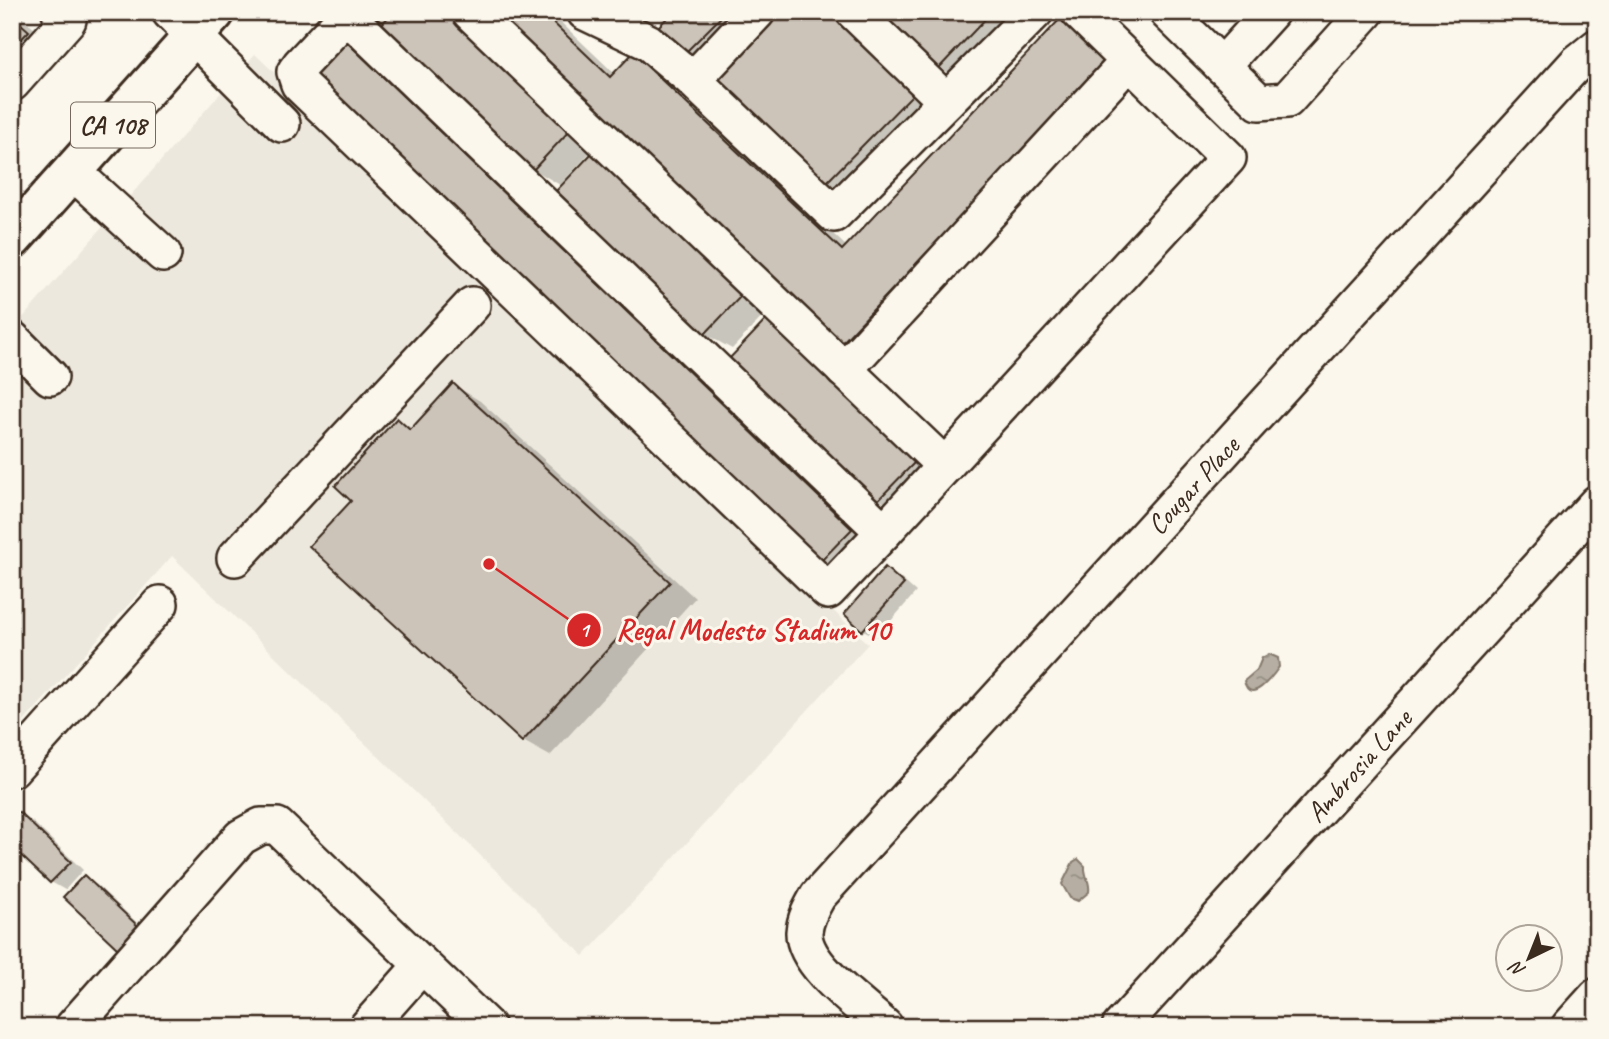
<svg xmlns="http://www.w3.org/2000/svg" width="1609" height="1039" font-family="Caveat,sans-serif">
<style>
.built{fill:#ede8dd}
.water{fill:url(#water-ripples);stroke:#85796d;stroke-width:2}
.shadow{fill:#0003}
.building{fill:#ccc4b9;stroke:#3b2a1e;stroke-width:2}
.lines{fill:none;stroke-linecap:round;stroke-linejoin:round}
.minor-casing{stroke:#3b2a1e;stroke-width:40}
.major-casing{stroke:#3b2a1e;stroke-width:44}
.minor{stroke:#fbf7ec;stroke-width:35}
.major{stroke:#fbf7ec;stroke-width:38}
.labels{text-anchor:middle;stroke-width:6;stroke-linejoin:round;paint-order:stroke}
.shield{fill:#fbf7ec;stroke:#75685c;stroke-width:2}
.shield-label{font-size:26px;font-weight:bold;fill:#3b2a1e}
.street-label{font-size:28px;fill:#3b2a1e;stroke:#fbf7ec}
.leader{fill:none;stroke:#d62828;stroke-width:2.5}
.callout-dot{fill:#d62828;stroke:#fbf7ec;stroke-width:2.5}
.mark-label{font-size:21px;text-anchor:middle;font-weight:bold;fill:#fff}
.callout-label{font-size:30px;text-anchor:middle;font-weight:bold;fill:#d62828;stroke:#fbf7ec;stroke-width:6;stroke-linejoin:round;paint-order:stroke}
</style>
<defs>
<pattern id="water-ripples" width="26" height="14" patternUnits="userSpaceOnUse" patternTransform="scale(1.75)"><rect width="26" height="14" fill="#b6aea2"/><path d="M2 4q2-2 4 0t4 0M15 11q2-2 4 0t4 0" fill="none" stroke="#958e83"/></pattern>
</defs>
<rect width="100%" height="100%" fill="#fbf7ec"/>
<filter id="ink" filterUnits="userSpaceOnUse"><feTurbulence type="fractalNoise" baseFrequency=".0143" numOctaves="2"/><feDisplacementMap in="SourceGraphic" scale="14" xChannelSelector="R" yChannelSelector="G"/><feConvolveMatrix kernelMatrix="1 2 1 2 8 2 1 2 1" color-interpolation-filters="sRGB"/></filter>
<g filter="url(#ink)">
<path class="built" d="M 255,54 L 868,644 L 584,956 L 172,556 L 12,735 L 12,330 Z"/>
<g class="water">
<path d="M 1269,654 L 1278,658 L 1279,667 C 1272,677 1250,706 1244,681 L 1257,670 L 1262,658 Z"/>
<path d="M 1078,859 L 1085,866 C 1084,876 1091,883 1089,892 L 1078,901 L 1070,898 L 1062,884 L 1073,862 Z"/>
</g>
<g class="shadow">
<path d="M 12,12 L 16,12 L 54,47 L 12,93 Z"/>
<path d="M 396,12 L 455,12 L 597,145 L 560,185 L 533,169 Z"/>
<path d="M 492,12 L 550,12 L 615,74 L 633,55 L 660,70 L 847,247 L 1060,21 L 1087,36 L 1131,78 L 868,357 L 842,342 Z"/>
<path d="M 675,12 L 767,12 L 709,71 L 682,56 Z"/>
<path d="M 775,12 L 843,12 L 940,108 L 852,198 L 825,183 Z"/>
<path d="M 880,12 L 1033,12 L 965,83 L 939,68 Z"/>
<path d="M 344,40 L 370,55 L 878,545 L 844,580 L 817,565 Z"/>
<path d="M 620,170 L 767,312 L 732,349 L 705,334 L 558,191 Z"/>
<path d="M 767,322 L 793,337 L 940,478 L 905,514 L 878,499 Z"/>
<path d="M 454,385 L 480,401 L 695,598 L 550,756 L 523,741 L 312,546 L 353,501 L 398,420 L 413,429 Z"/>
<path d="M 886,569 L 899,577 L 916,592 L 877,637 L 863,630 L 846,614 Z"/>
<path d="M 20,814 L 33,822 L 83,870 L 65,890 L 51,882 L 12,844 Z"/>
<path d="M 84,878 L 97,885 L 151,936 L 133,956 L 119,948 L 66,897 Z"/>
</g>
<g class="building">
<path d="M 393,12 L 447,12 L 571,129 L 532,171 L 379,27 Z"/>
<path d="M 489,12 L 542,12 L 610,77 L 633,53 L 842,250 L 1060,19 L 1106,62 L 841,344 Z"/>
<path d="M 673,12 L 726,12 L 681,57 L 654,31 Z"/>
<path d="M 772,12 L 834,12 L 915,92 L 824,185 L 712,74 Z"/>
<path d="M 878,12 L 992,12 L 938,69 Z"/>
<path d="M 12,16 L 29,31 L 12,49 Z"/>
<path d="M 343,38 L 852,529 L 816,566 L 307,76 Z"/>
<path d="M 593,152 L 741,296 L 704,335 L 556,191 Z"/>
<path d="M 766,320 L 915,462 L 877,501 L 729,359 Z"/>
<path d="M 453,383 L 670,582 L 522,742 L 309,546 L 351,501 L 335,486 L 397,418 L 410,430 Z"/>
<path d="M 885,567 L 904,584 L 862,631 L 844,614 Z"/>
<path d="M 19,812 L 71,862 L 50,883 L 12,847 L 12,819 Z"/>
<path d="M 84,875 L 139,927 L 118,949 L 63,897 Z"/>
</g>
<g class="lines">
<g class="minor-casing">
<g id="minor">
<path d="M 170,12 L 282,124"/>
<path d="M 343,12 L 884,532 L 828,591 L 299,84 L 295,72 L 300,65 L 346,16"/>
<path d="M 470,12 L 945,466"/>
<path d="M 585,12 L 648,42 L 693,80 L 757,12"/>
<path d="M 854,12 L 946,101"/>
<path d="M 1167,12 L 1259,102 L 1287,100 L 1366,12"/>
<path d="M 1222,66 L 1271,12"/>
<path d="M 693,80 L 834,214 L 1035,12"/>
<path d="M 12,83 L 68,20 L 60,12"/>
<path d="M 72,171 L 163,254"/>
<path d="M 12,339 L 50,377"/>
<path d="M 844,370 L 1129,61"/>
<path d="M 884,532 L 1228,158 L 1079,12"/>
<path d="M 235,558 L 472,305"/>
<path d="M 12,769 L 160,604"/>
<path d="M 73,1027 L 241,837 L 261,826 L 277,826 L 487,1027"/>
<path d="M 367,1027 L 422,965"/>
<path id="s1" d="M 885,1027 C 862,1006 803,965 804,932 C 805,919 811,908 818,896 L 1577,63 L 1597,47"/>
<path id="s2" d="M 1120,1027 L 1597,503"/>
<path d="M 1569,1027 L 1597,996"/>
</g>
</g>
<g class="major-casing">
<path id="major" d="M 12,239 L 215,12"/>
</g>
<use href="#minor" class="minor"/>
<use href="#major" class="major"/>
</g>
</g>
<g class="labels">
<rect class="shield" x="71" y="102.5" width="84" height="45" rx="5"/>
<g class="shield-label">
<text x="113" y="134">CA 108</text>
</g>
<g class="street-label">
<text dy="10" stroke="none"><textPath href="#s1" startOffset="723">Cougar Place</textPath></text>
<text dy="10" stroke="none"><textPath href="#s2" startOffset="354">Ambrosia Lane</textPath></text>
</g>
</g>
<path class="leader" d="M489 564L584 630"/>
<g class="callout-dot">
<circle cx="489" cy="564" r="7"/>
<circle cx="584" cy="630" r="18"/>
</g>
<g class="mark-label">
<text x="584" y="637">1</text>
</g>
<g class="callout-label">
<text x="753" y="640">Regal Modesto Stadium 10</text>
</g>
<rect width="1609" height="1039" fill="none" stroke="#fbf7ec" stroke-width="42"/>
<rect x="21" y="21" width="1567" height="997" fill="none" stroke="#3b2a1e" stroke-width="2.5" filter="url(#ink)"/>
<g transform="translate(1529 958) rotate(223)"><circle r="33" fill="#fbf7ec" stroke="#aea59a" stroke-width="2"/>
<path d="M0-5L12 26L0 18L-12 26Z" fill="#3b2a1e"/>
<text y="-10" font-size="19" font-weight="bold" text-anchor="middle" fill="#3b2a1e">N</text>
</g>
</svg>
